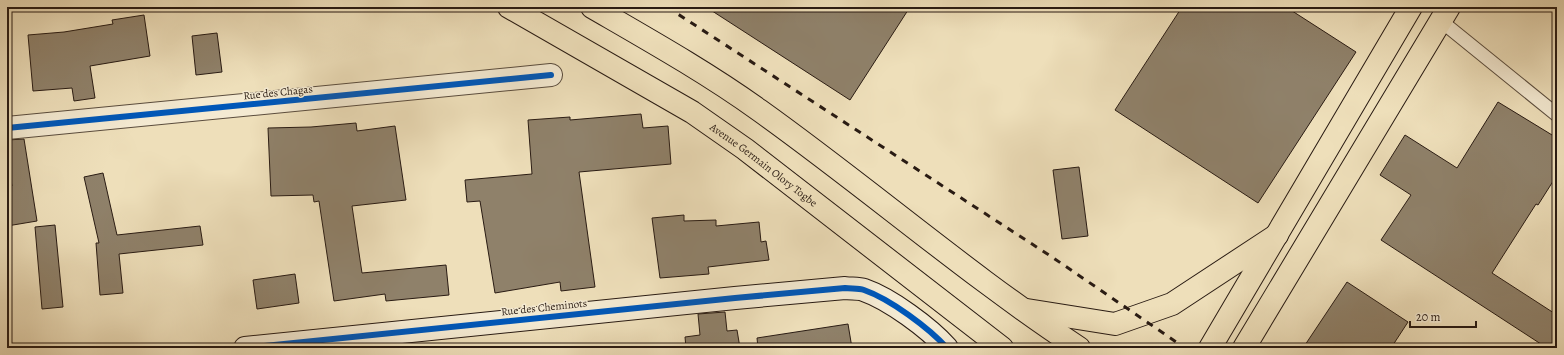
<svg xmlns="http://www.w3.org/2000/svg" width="1564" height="355" font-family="Alegreya,serif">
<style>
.building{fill:#8f816a;stroke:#291b13}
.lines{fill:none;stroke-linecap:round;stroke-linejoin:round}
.lane-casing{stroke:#5a4c3d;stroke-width:15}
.street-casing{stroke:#5a4c3d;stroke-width:24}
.secondary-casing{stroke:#291b13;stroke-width:24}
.primary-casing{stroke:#291b13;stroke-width:24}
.highway-casing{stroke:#291b13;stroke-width:24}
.lane{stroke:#f4ead2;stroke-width:13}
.street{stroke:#f4ead2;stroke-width:22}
.secondary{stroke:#f4ead2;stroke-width:22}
.primary{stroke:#eedfba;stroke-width:22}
.highway{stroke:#eedfba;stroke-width:22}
.rail{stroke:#291b13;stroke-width:3;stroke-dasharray:7 7;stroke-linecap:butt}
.cycleway-casing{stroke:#f4ead2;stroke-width:8}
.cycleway{stroke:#0057b8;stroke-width:6}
.labels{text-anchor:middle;stroke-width:3;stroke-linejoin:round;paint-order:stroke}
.street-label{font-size:11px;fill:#291b13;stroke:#f4ead2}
</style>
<rect width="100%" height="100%" fill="#eedfba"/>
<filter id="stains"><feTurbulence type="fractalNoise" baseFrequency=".005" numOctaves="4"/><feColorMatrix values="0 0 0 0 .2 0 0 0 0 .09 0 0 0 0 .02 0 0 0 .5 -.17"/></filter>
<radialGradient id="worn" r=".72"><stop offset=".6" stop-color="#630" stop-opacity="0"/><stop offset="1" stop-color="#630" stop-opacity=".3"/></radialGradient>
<g class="building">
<path d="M 706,7 L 910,7 L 850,100 Z"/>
<path d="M 1182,7 L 1286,7 L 1356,52 L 1258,203 L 1115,110 Z"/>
<path d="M 144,15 L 150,56 L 90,66 L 95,98 L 74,101 L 72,88 L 33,91 L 28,35 L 64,32 L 113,24 L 112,20 Z"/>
<path d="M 217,33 L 222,72 L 196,75 L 192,36 Z"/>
<path d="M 1498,102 L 1557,138 L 1557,175 L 1538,205 L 1536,204 L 1492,273 L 1557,315 L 1557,341 L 1553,348 L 1547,348 L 1381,240 L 1411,195 L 1380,175 L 1405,135 L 1457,168 Z"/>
<path d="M 641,114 L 643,128 L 668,126 L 671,164 L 579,172 L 595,287 L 561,291 L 560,282 L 495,293 L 480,201 L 467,202 L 465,180 L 532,174 L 528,120 L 570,117 L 570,120 Z"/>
<path d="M 356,123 L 357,131 L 395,126 L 406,200 L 352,206 L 362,273 L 446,265 L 449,295 L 386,301 L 385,294 L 334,301 L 319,201 L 314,202 L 313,195 L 271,196 L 268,128 L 311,127 Z"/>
<path d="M 24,139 L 37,221 L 7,226 L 7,187 L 12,186 L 7,158 L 7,140 Z"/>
<path d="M 1079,167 L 1088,236 L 1062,239 L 1053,170 Z"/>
<path d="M 103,173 L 117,235 L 200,226 L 203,245 L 119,254 L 123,293 L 100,295 L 96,243 L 99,243 L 84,177 Z"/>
<path d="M 684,215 L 684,221 L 716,220 L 716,226 L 759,222 L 761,242 L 766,241 L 769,260 L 708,267 L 709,274 L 660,278 L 652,218 Z"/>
<path d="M 55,225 L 63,307 L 42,309 L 35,227 Z"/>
<path d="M 295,274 L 299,303 L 257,309 L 253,280 Z"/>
<path d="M 1347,282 L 1408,322 L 1391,348 L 1303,348 Z"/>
<path d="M 725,312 L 727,331 L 737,330 L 740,348 L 686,348 L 685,337 L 700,335 L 698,314 Z"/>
<path d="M 848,324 L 852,348 L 758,348 L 757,338 Z"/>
</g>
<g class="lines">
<g class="lane-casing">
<path id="lane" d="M 1441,21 L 1557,115"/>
</g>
<g class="street-casing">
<path id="street" d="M 7,128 L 551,75"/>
</g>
<g class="secondary-casing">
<path id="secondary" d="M 245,348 L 735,298 L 845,288 C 851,289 858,288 864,290 C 890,299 929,328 947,348"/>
</g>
<g class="primary-casing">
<g id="primary">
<path d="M 1210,348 L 1411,7"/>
<path d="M 1244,348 L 1449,7"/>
</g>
</g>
<g class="highway-casing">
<g id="highway">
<path id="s1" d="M 509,7 L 692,112 L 745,149 L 1002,348"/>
<path d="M 592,7 C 649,40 706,72 759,110 C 867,187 968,275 1079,348"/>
<path d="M 1027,310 L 1115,324 L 1172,304 L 1277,235"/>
</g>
</g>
<use href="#lane" class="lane"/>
<use href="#street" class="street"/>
<use href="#secondary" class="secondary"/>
<use href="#primary" class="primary"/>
<use href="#highway" class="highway"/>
<path class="rail" d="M 667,7 L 1052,257 L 1185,348"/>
<g class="cycleway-casing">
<g id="cycleway">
<path d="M 7,128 L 551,75"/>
<path d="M 245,348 L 735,298 L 845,288 C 851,289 858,288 864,290 C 890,299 929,328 947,348"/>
</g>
</g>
<use href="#cycleway" class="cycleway"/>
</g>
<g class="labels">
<g class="street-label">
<text transform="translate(278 92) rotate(-6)" y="4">Rue des Chagas</text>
<text dy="4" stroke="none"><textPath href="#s1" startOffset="300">Avenue Germain Olory Togbe</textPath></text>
<text transform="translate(544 307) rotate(-6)" y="4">Rue des Cheminots</text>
</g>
</g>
<rect width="1564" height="355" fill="none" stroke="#eedfba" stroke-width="24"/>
<rect x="8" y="8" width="1548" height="339" fill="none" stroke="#291b13" stroke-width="2"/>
<rect x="12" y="12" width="1540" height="331" fill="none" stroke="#291b13"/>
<path d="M1410 321v6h66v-6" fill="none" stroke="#291b13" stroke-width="2"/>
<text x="1416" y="321" font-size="12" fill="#291b13" stroke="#f4ead2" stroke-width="3" paint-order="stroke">20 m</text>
<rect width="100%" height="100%" filter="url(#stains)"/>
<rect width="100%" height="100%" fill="url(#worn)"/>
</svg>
